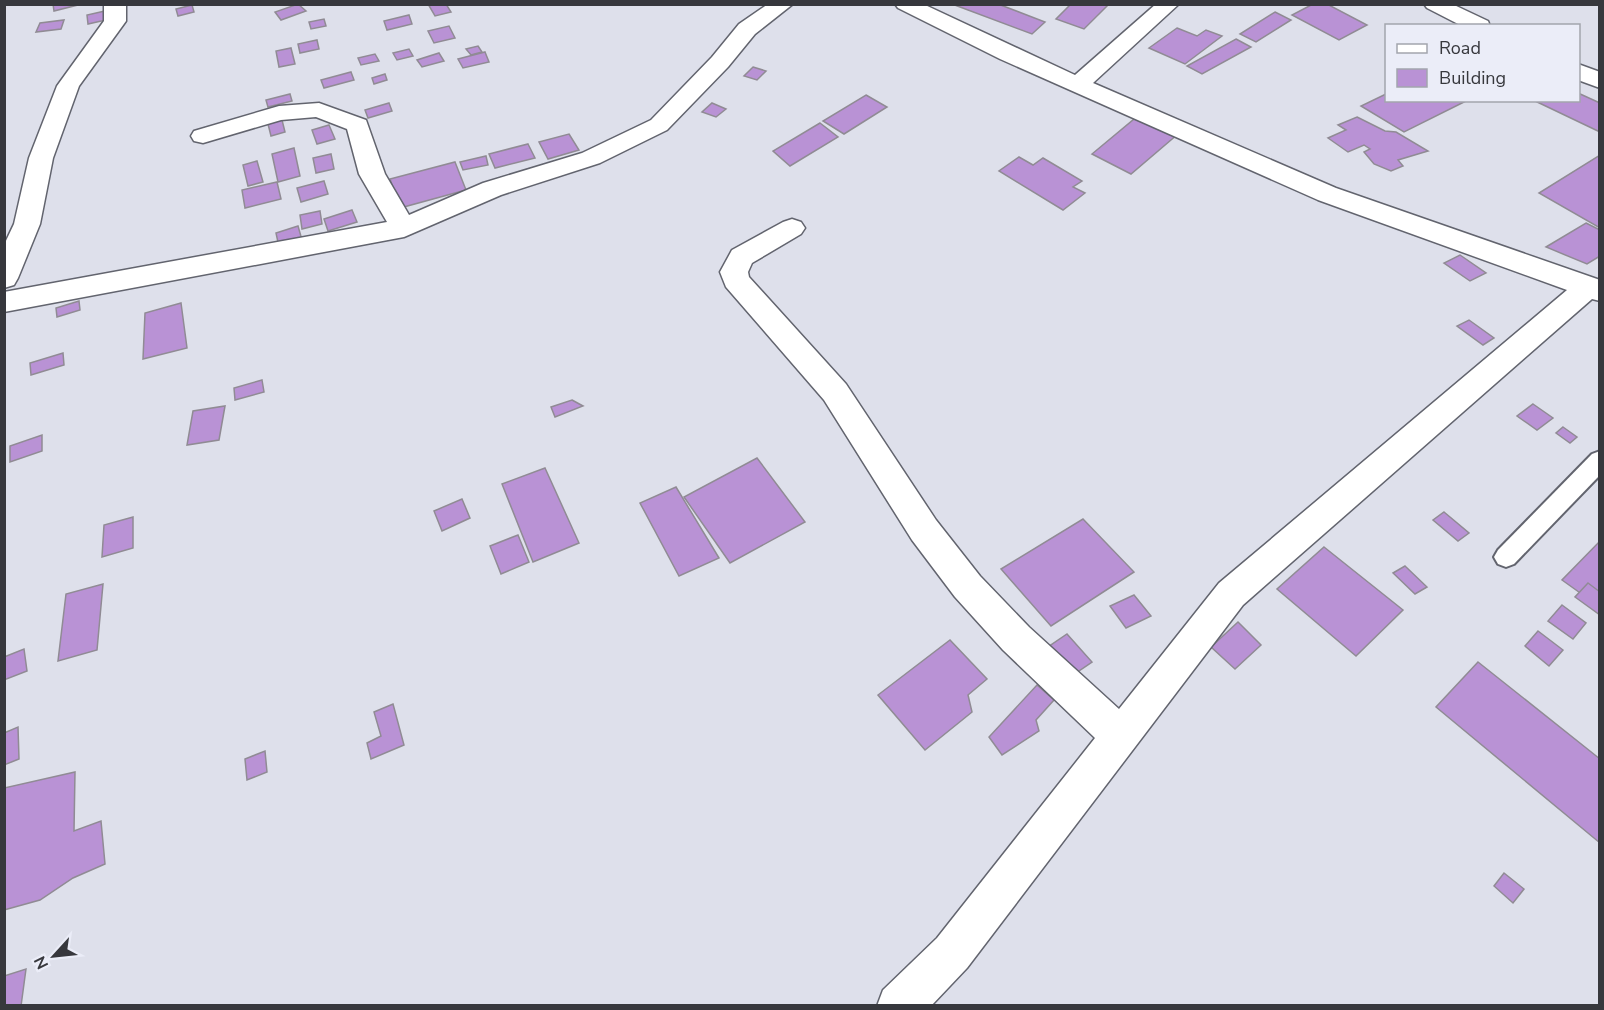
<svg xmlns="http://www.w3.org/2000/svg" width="1604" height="1010" font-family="'Nunito Sans',sans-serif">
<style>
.building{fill:#b992d5;stroke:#908b94;stroke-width:1.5}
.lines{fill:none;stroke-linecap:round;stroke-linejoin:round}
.lane-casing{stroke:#62646e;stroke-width:4}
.street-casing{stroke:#62646e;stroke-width:3}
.lane{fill:#fff;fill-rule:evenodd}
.street{fill:#fff;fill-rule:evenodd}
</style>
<rect width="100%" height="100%" fill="#dee0eb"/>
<g class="building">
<path d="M 53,4 L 82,4 L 54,11 Z"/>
<path d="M 298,4 L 306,11 L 281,20 L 275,12 Z"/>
<path d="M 428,4 L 446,4 L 451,12 L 435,16 Z"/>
<path d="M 952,4 L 998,4 L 1045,22 L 1032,34 Z"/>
<path d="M 1071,4 L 1109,4 L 1084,29 L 1056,19 Z"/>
<path d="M 1313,4 L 1327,4 L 1367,25 L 1339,40 L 1292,15 Z"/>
<path d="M 192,5 L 194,12 L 178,16 L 176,9 Z"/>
<path d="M 105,11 L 106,20 L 88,24 L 87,15 Z"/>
<path d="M 1275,12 L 1291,20 L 1256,42 L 1240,34 Z"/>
<path d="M 409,15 L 412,24 L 387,30 L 384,21 Z"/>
<path d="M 324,19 L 326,26 L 311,29 L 309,22 Z"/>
<path d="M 64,20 L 61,29 L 36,32 L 40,23 Z"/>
<path d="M 449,26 L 455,38 L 434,43 L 428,31 Z"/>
<path d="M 1177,28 L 1197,36 L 1206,30 L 1222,36 L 1185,64 L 1149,48 Z"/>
<path d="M 1236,39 L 1251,47 L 1202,74 L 1187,66 Z"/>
<path d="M 317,40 L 319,49 L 300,53 L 298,44 Z"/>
<path d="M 478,46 L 482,52 L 471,55 L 466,49 Z"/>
<path d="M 291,48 L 295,64 L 279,67 L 276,51 Z"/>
<path d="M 409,49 L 413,56 L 397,60 L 393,53 Z"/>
<path d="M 485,52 L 489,62 L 463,68 L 458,59 Z"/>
<path d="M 439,53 L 444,61 L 422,67 L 417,60 Z"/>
<path d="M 375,54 L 379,61 L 361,65 L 358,58 Z"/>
<path d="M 753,67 L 766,71 L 757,80 L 744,76 Z"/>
<path d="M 351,72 L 354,80 L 324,88 L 321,80 Z"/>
<path d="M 385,74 L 387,80 L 374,84 L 372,78 Z"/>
<path d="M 1578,93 L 1600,103 L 1600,132 L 1533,100 L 1578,100 Z"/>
<path d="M 290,94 L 292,101 L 268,107 L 266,100 Z"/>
<path d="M 1386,94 L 1386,100 L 1468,100 L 1404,132 L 1361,106 Z"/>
<path d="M 866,95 L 887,107 L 844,134 L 823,121 Z"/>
<path d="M 389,103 L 392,111 L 368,118 L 365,110 Z"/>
<path d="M 712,103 L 726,109 L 716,117 L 702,112 Z"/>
<path d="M 1139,115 L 1178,134 L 1131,174 L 1092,154 Z"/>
<path d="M 1357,117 L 1385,131 L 1396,132 L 1428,151 L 1398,160 L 1403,166 L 1391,171 L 1374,164 L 1364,152 L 1370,149 L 1364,145 L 1348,152 L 1328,138 L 1346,130 L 1338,125 Z"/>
<path d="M 282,120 L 285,132 L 271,136 L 268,124 Z"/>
<path d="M 820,123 L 838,137 L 790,166 L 773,151 Z"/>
<path d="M 329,125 L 335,139 L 317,144 L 312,130 Z"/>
<path d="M 569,134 L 579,150 L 548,159 L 539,142 Z"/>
<path d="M 528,144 L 535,158 L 495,168 L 489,154 Z"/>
<path d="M 294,148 L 300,176 L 278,182 L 272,154 Z"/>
<path d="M 331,154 L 334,169 L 316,173 L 313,158 Z"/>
<path d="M 1600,155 L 1600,228 L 1539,193 Z"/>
<path d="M 486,156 L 488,165 L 463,170 L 460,162 Z"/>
<path d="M 1019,157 L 1033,165 L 1043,158 L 1082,181 L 1073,187 L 1085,193 L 1063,210 L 999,171 Z"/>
<path d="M 257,161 L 263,182 L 248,186 L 243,165 Z"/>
<path d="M 455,162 L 466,190 L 400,208 L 390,179 Z"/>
<path d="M 324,181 L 328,194 L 301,202 L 297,188 Z"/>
<path d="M 277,182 L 281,199 L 245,208 L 242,190 Z"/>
<path d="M 352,210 L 357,222 L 328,231 L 324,219 Z"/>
<path d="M 320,211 L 322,224 L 302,229 L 300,215 Z"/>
<path d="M 1586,223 L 1600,230 L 1600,256 L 1587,264 L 1546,247 Z"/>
<path d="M 298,226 L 302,240 L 279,247 L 276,233 Z"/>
<path d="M 1460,255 L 1486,273 L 1470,281 L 1444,263 Z"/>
<path d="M 79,301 L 80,310 L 57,317 L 56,308 Z"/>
<path d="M 181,303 L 187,348 L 143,359 L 145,313 Z"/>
<path d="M 1469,320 L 1494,338 L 1483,345 L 1457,326 Z"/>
<path d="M 63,353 L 64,365 L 31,375 L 30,363 Z"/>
<path d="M 262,380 L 264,392 L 235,400 L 234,388 Z"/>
<path d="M 572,400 L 583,406 L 555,417 L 551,407 Z"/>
<path d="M 1533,404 L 1553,418 L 1537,430 L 1517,416 Z"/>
<path d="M 225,406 L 219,440 L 187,445 L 193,411 Z"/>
<path d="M 1563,427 L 1577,437 L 1570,443 L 1556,433 Z"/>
<path d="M 42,435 L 42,451 L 10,462 L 10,446 Z"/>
<path d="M 757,458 L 805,522 L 730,563 L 684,497 Z"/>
<path d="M 545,468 L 579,543 L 533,562 L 502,484 Z"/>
<path d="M 676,487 L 719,558 L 679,576 L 640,503 Z"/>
<path d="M 462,499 L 470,518 L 442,531 L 434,511 Z"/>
<path d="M 1444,512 L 1469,533 L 1458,541 L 1433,520 Z"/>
<path d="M 133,517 L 133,548 L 102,557 L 104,525 Z"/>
<path d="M 1083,519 L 1134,572 L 1051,626 L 1001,569 Z"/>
<path d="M 518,535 L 529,562 L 501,574 L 490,546 Z"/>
<path d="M 1600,541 L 1600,607 L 1562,580 Z"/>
<path d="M 1324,547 L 1403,610 L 1356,656 L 1277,589 Z"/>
<path d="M 1405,566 L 1427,587 L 1415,594 L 1393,573 Z"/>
<path d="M 1588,583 L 1600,592 L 1600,615 L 1575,597 Z"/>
<path d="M 103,584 L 97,650 L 58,661 L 66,594 Z"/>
<path d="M 1134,595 L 1151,616 L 1126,628 L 1110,606 Z"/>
<path d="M 1562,605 L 1586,623 L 1573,639 L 1548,621 Z"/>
<path d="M 1238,622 L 1261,645 L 1235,669 L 1211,647 Z"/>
<path d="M 1538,631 L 1563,650 L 1549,666 L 1525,646 Z"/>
<path d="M 1067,634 L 1092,662 L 1073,675 L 1048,647 Z"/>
<path d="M 950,640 L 987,679 L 968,695 L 972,712 L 925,750 L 878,695 Z"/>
<path d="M 24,649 L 27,671 L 4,680 L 4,657 Z"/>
<path d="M 1478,662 L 1600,759 L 1600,843 L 1436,707 Z"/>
<path d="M 1037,685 L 1054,700 L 1036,720 L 1039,731 L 1002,755 L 989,737 Z"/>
<path d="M 393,704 L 404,745 L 371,759 L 367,743 L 381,736 L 374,712 Z"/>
<path d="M 18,727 L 19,759 L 4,765 L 4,733 Z"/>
<path d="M 265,751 L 267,772 L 247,780 L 245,759 Z"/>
<path d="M 75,772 L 74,831 L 101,821 L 105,864 L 73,878 L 40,900 L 4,910 L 4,788 Z"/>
<path d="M 1504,873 L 1524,889 L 1513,903 L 1494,886 Z"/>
<path d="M 26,969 L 21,1006 L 4,1006 L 4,976 Z"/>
</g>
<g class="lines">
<g class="lane-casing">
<path id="lane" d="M 1600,451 L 1600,475 L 1514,564 L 1506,567 L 1498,564 L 1494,557 L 1498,550 L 1592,454 Z"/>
</g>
<g class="street-casing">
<g id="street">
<path d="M 104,4 L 126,4 L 126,21 L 79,86 L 53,158 L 40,224 L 18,278 L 14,285 L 4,288 L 4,245 L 14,224 L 29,158 L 57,86 L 104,21 Z"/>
<path d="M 768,4 L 793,4 L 755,34 L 728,67 L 667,130 L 600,163 L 501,195 L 404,237 L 4,312 L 4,292 L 387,222 L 359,174 L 347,129 L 316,117 L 281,120 L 203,143 L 194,141 L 191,136 L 194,131 L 279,106 L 319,103 L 366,120 L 385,174 L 409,215 L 483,183 L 582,153 L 651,120 L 712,57 L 739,24 Z"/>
<path d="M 895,4 L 923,4 L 1075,75 L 1156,4 L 1179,4 L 1093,83 L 1336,188 L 1600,280 L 1600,301 L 1592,299 L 1243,605 L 967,968 L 931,1006 L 877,1006 L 883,990 L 937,938 L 1095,738 L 1003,650 L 955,597 L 912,540 L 824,400 L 726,287 L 720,272 L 732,250 L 783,222 L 792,219 L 801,222 L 805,228 L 801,234 L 752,263 L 748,272 L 749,277 L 846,384 L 936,520 L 980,576 L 1029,627 L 1119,709 L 1219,583 L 1567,290 L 1318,200 L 1000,59 L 898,8 Z"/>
<path d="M 1424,4 L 1452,4 L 1488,21 L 1490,26 L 1462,26 L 1427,8 Z"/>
<path d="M 1578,64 L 1600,72 L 1600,88 L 1578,80 Z"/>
</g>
</g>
<use href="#lane" class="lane"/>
<use href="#street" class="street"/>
</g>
<rect width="1604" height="1010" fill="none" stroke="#37383d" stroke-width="12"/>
<rect x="1385" y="24" width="195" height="78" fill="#ebedf8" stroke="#a3a5ad" stroke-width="1.5"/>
<rect x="1397" y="44" width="30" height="9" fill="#ffffff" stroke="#a3a5ad" stroke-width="1.5"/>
<text x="1439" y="54" font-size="18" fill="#37383d">Road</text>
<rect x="1397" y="69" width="30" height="18" fill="#b992d5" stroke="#a3a5ad" stroke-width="1.5"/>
<text x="1439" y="84" font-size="18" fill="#37383d">Building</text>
<g transform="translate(54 956) rotate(243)" stroke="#ebedf8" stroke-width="4.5" paint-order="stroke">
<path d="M0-4.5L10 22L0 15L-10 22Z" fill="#37383d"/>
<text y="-9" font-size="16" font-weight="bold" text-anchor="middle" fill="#37383d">N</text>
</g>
</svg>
